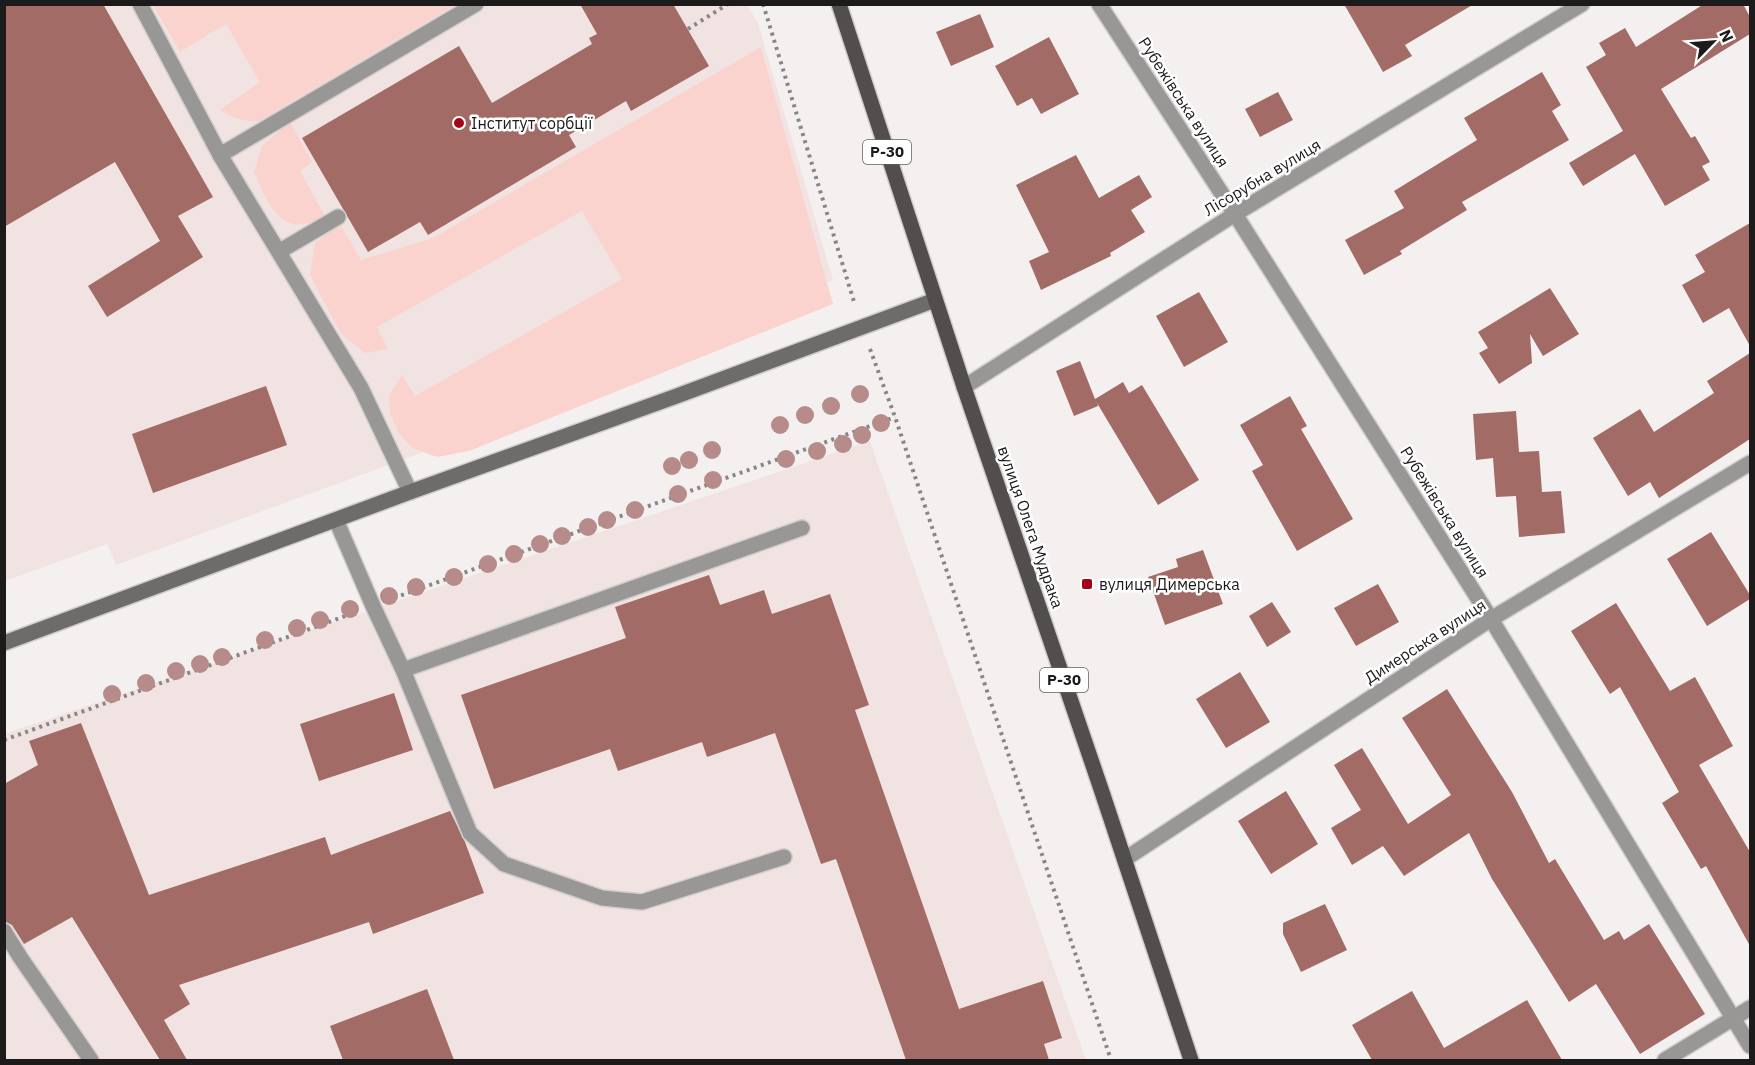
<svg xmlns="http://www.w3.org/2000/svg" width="1755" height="1065" font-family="'IBM Plex Sans',sans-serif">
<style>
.built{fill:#f0e3e1}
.green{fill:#fad3ce}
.building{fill:#a26b65}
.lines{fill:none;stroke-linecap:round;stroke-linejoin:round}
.lane-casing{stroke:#d2cece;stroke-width:18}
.street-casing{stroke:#d2cece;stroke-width:18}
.secondary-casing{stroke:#d2cece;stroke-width:18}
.primary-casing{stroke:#d2cece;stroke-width:18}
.path{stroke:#8a8686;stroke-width:4;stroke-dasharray:3 4.5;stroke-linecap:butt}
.lane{stroke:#999796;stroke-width:15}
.street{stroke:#999796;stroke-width:15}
.secondary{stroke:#6e6c6b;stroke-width:15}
.primary{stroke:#514e4d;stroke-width:15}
.tree{fill:#b68b89}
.poi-dot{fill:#a20618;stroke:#fff;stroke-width:2}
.labels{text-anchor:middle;stroke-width:5;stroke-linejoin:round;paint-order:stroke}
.shield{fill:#fff;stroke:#605f5f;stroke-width:1.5}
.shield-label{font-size:15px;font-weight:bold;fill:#1c1a1a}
.street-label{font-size:16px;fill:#1c1a1a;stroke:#fff}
.poi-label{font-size:16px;fill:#1c1a1a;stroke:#fff;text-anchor:start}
</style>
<rect width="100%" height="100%" fill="#f5f0f0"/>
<g class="built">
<path d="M 5,5 L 747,5 L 758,23 L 833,280 L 440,446 L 116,565 L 107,544 L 5,581 Z"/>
<path d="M 870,441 L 1086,1060 L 5,1060 L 4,734 Z"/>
</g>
<g class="green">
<path d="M 153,5 L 455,5 L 259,121 C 244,122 233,118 220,110 L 260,82 L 226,24 L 180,52 Z"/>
<path d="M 761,47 L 833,304 L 469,451 L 437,457 L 412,448 L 399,433 L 390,414 L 389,396 L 402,375 L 415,396 L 622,279 L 582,211 L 377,327 L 388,349 L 365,353 L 341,334 L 310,275 L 315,243 L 340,224 L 361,260 L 433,238 Z"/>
<path d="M 290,122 L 312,162 L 300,171 L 325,216 C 282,241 269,206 254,172 L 262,146 Z"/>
</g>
<g class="building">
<path d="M 4,4 L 103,4 L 213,197 L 178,216 L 203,257 L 107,317 L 88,286 L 160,241 L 115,162 L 4,227 Z"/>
<path d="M 580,4 L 673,4 L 709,66 L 631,111 L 626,101 L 569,135 L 576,147 L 428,235 L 420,222 L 368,252 L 302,138 L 459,46 L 492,103 L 592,44 L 589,38 L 597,34 Z"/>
<path d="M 1344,4 L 1474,4 L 1405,45 L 1412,56 L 1383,72 Z"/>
<path d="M 1704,4 L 1743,4 L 1750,17 L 1750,34 L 1661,89 L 1691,138 L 1695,136 L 1710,162 L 1702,166 L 1710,180 L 1665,206 L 1635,154 L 1583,186 L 1569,163 L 1623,131 L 1586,67 L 1606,55 L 1599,43 L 1625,28 L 1636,47 Z"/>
<path d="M 980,14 L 994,47 L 951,66 L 936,32 Z"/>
<path d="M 1049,37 L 1079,94 L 1041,114 L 1032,98 L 1017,106 L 995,66 Z"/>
<path d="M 1542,72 L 1561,105 L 1552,111 L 1569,140 L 1462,202 L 1467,210 L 1400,251 L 1402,254 L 1364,275 L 1345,240 L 1404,208 L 1394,191 L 1477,140 L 1464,118 Z"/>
<path d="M 1278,92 L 1293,120 L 1260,137 L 1245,109 Z"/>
<path d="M 1076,155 L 1099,198 L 1139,175 L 1152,197 L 1131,210 L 1145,232 L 1110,253 L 1111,256 L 1041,290 L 1029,261 L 1049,252 L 1016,185 Z"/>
<path d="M 1750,223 L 1750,346 L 1729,308 L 1703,323 L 1682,285 L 1705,272 L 1695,255 Z"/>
<path d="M 1550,288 L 1579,334 L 1543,356 L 1530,334 L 1532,363 L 1499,384 L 1479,353 L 1488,348 L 1478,332 Z"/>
<path d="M 1199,292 L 1228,342 L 1184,367 L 1156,316 Z"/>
<path d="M 1750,353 L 1750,439 L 1659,498 L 1650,482 L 1628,496 L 1593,438 L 1640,409 L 1654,432 L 1714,393 L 1707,381 Z"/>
<path d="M 1080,361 L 1095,399 L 1123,382 L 1129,393 L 1142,385 L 1199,480 L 1158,505 L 1097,403 L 1098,406 L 1074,416 L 1056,371 Z"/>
<path d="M 266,386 L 287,445 L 153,493 L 132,434 Z"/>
<path d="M 1290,396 L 1307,426 L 1301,429 L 1353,519 L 1297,551 L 1252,471 L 1263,465 L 1240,425 Z"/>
<path d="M 1516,411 L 1519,452 L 1539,451 L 1542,492 L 1561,491 L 1565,533 L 1519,537 L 1516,496 L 1496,497 L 1493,458 L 1476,460 L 1473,414 Z"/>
<path d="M 1711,532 L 1750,595 L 1750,599 L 1707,626 L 1667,559 Z"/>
<path d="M 1203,550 L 1223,604 L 1165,625 L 1148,577 L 1178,567 L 1176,559 Z"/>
<path d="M 709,575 L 720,605 L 764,590 L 772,614 L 830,594 L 869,705 L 855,710 L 959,1009 L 1043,981 L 1062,1038 L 1044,1044 L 1049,1060 L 906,1060 L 836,859 L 821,864 L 775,733 L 707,757 L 702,742 L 618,771 L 610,749 L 494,789 L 461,695 L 626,638 L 615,607 Z"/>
<path d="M 1378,584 L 1399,622 L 1356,646 L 1334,608 Z"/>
<path d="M 1272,602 L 1291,632 L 1267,647 L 1249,616 Z"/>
<path d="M 1616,603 L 1670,691 L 1695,677 L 1733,746 L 1699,765 L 1750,852 L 1750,946 L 1706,866 L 1701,869 L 1662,803 L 1679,792 L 1620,687 L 1610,694 L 1571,631 Z"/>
<path d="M 1240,672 L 1270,722 L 1226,748 L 1196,699 Z"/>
<path d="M 1447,689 L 1512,792 L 1549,863 L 1555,859 L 1604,940 L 1619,931 L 1624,940 L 1649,924 L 1705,1014 L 1640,1054 L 1596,984 L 1569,1002 L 1492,879 L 1469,833 L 1404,876 L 1383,846 L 1352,865 L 1331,828 L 1361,810 L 1334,765 L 1362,748 L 1408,824 L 1451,795 L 1402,718 Z"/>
<path d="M 394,693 L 413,750 L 319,781 L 300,724 Z"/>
<path d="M 81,723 L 149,895 L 325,837 L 331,855 L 450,811 L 465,842 L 484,893 L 373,934 L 369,922 L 179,985 L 190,1004 L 164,1020 L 187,1060 L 160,1060 L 72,917 L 24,944 L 12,925 L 4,921 L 4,784 L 38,765 L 29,741 Z"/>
<path d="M 1286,791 L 1318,844 L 1271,874 L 1238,821 Z"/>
<path d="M 1325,904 L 1347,950 L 1301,972 L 1283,934 L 1283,923 Z"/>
<path d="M 427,989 L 454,1060 L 343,1060 L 330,1026 Z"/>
<path d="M 1412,991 L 1444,1048 L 1527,1000 L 1562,1060 L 1372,1060 L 1352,1025 Z"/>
</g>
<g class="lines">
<g class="lane-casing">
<g id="lane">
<path d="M 140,4 L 220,155 L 361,388 L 410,492"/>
<path d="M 220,155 L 476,4"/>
<path d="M 280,251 L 338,217"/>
<path d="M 336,520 L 373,606 L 403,670 L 470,833 L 504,864 L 602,898 L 642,902 L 784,857"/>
<path d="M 403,670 L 802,528"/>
<path d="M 4,931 L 20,957 L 91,1060"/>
</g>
</g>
<g class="street-casing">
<g id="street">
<path d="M 1099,4 L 1235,214 L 1491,619 L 1750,1046"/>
<path d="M 964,387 L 1235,214 L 1582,4"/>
<path d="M 1125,859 L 1491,619 L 1750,463"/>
<path d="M 1665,1060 L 1750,1008"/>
</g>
</g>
<g class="secondary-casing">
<path id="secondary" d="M 4,643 L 410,492 L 674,397 L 935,300"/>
</g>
<g class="primary-casing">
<path id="primary" d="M 839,4 L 964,387 L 1101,789 L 1191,1060"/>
</g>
<g class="path">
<path d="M 763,4 L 855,305"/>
<path d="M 688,29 L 728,4"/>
<path d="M 870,349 L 895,417 L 1111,1060"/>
<path d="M 394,598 L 895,417"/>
<path d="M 4,740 L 351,614"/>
</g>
<use href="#lane" class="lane"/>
<use href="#street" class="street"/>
<use href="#secondary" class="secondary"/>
<use href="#primary" class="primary"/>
</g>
<g class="tree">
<circle cx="860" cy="394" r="9"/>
<circle cx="831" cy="406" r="9"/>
<circle cx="805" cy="415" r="9"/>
<circle cx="881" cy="423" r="9"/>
<circle cx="780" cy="425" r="9"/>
<circle cx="862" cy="435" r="9"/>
<circle cx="843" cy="444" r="9"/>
<circle cx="712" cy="450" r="9"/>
<circle cx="817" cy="451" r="9"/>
<circle cx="786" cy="459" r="9"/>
<circle cx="689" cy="460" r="9"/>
<circle cx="672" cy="466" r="9"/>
<circle cx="713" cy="480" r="9"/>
<circle cx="678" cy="494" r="9"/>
<circle cx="635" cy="510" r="9"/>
<circle cx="607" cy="520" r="9"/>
<circle cx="588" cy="527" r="9"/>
<circle cx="562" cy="536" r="9"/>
<circle cx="540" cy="544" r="9"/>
<circle cx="514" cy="554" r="9"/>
<circle cx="488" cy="564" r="9"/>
<circle cx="454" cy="577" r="9"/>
<circle cx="416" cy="587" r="9"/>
<circle cx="389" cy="596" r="9"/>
<circle cx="350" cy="609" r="9"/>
<circle cx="320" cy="620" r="9"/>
<circle cx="297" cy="628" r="9"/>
<circle cx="265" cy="640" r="9"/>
<circle cx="222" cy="657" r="9"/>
<circle cx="200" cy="664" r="9"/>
<circle cx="176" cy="671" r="9"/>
<circle cx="146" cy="683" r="9"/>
<circle cx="112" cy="694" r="9"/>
</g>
<g class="poi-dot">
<circle cx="459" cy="123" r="6"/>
<rect x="1081" y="578" width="12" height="12" rx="3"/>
</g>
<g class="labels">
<g class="shield">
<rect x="863" y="140" width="48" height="24" rx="4.5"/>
<rect x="1040" y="668" width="48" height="24" rx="4.5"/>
</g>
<g class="shield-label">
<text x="887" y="157">Р-30</text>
<text x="1064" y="685">Р-30</text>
</g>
<g class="street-label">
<text transform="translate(1184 102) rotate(57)" y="6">Рубежівська вулиця</text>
<text transform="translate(1262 177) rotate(-31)" y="6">Лісорубна вулиця</text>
<text transform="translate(1445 512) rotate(58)" y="6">Рубежівська вулиця</text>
<text transform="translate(1031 527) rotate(71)" y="6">вулиця Олега Мудрака</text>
<text transform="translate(1425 641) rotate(-33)" y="6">Димерська вулиця</text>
</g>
<g class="poi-label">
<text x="471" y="129">Інститут сорбції</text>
<text x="1099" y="590">вулиця Димерська</text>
</g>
</g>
<rect width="1755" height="1065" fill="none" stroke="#1c1a1a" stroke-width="12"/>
<g transform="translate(1713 42) rotate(65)" stroke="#ffffff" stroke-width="4.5" paint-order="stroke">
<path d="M0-4.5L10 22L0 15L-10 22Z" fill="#1c1a1a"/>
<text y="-9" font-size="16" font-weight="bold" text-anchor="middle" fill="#1c1a1a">N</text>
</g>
</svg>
